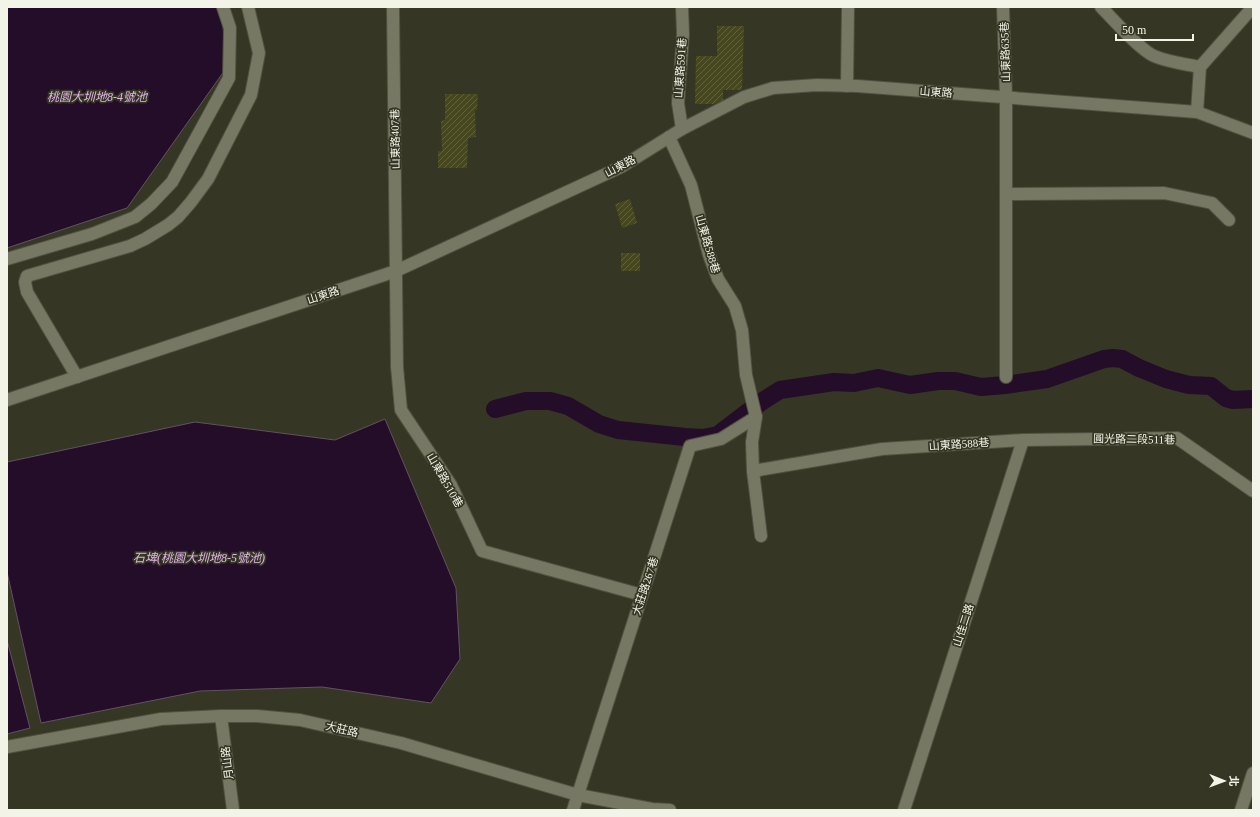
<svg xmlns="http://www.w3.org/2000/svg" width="1260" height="817" font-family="'Times New Roman','Noto Sans TC',serif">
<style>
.water{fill:#240d29;stroke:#625262}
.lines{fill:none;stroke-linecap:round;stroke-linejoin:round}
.river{stroke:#240d29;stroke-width:18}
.building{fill:url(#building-hatch)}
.minor-casing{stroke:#505141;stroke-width:14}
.minor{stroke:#767863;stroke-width:12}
.labels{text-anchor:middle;stroke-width:3.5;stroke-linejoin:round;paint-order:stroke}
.street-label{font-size:11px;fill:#f2f4e8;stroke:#353623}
.water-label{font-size:12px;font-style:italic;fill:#e2b3eb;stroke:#353623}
</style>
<defs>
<pattern id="building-hatch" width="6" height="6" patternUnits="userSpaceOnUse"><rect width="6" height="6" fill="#46471e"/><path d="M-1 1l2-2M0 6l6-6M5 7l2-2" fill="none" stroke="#61623f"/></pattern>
</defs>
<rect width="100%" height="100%" fill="#353623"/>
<g class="water">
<path d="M 7,7 L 221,7 L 227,67 L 127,208 L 7,248 Z"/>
<path d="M 385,419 L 456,588 L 460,659 L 431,703 L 322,687 L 200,691 L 41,723 L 7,572 L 7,462 L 195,422 L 335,440 Z"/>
<path d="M 7,640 L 30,728 L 7,734 Z"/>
</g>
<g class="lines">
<path class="river" d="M 495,409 L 526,401 L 550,401 L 568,406 L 599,424 L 618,430 L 685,437 L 703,438 L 718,435 L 761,402 L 780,390 L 834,382 L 854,383 L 878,378 L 910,385 L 938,381 L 955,381 L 981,387 L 1005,385 L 1047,379 L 1104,359 L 1113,358 L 1122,359 L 1139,368 L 1166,379 L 1189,385 L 1211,386 L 1226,398 L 1233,400 L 1253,399"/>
</g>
<g class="building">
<path d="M 717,26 L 744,26 L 742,90 L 723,90 L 723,100 L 714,104 L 695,104 L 696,56 L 717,56 Z"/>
<path d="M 445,94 L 478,94 L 477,110 L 475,110 L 476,137 L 468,138 L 467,168 L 438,168 L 438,151 L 442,151 L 441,121 L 445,120 Z"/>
<path d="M 630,199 L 637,223 L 622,228 L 615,204 Z"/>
<rect x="621" y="253" width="19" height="18"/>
</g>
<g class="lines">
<g class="minor-casing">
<g id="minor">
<path d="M 393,7 L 397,367 L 401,410 L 451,485 L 482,551 L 642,595"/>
<path d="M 1003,7 L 1006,97 L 1006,377"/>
<path d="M 1101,7 C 1114,20 1139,49 1154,56 C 1168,62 1185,64 1200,67"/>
<path d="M 847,86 L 848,7"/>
<path d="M 1197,112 L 1200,67 L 1253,7"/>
<path d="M 682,129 L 678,103 L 683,34 L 682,7"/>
<path d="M 669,137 L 691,185 L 709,255 L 718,279 L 735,306 L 742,330 L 746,375 L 756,417 L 752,442 L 753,471 L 761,536"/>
<path d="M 1006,194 L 1164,193 L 1212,203 L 1229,220"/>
<path d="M 7,259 L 92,234 L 135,217 L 151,204 L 172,182 L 229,78 L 230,28 L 223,7"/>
<path d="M 77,377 L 27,292 L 25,282 L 27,276 L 130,246 L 145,239 L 168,225 L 178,217 L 191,202 L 208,179 L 251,95 L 259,53 L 248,7"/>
<path d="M 7,400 L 396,271 L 621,167 L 682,129 L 744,97 L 773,88 L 817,85 L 857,86 L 1197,112 L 1253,133"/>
<path d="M 753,471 L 882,449 L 1023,440 L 1177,438 L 1253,491"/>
<path d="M 221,716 L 233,810"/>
<path d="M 7,747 L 161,719 L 221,716 L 257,716 L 300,720 L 401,743 L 578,795 L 652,809 L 670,810"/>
<path d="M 573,810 L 690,446 L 721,439 L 756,417"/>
<path d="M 904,810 L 1023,440"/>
<path d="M 1241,810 L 1253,773"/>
</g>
</g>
<use href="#minor" class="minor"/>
</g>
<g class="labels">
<g class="street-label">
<text transform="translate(1005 52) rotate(-92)" y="4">山東路635巷</text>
<text transform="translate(680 68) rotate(-86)" y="4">山東路591巷</text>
<text transform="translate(936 92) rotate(4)" y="4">山東路</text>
<text transform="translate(395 139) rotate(-91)" y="4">山東路407巷</text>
<text transform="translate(620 166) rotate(-28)" y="4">山東路</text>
<text transform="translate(708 244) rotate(74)" y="4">山東路588巷</text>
<text transform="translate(323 295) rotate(-18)" y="4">山東路</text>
<text transform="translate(1134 439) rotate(1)" y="4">圓光路二段511巷</text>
<text transform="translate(959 444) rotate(-4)" y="4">山東路588巷</text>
<text transform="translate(445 480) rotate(60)" y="4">山東路510巷</text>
<text transform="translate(645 586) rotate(-72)" y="4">大莊路267巷</text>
<text transform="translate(963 625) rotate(-72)" y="4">山佳二路</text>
<text transform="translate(342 729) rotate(13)" y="4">大莊路</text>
<text transform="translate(227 763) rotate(-97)" y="4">月山路</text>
</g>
<g class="water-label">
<text x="97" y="101">桃園大圳地8-4號池</text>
<text x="199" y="562">石埤(桃園大圳地8-5號池)</text>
</g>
</g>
<rect width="1260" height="817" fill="none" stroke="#f2f4e8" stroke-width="16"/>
<g transform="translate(1224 781) rotate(91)" stroke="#353623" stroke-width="3" paint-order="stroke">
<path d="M0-3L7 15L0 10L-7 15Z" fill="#f2f4e8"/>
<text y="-6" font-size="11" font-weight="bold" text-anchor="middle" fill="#f2f4e8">北</text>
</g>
<path d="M1116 34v6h77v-6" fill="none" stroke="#f2f4e8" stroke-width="2"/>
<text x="1122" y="34" font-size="12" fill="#f2f4e8" stroke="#353623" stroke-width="3" paint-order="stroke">50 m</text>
</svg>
